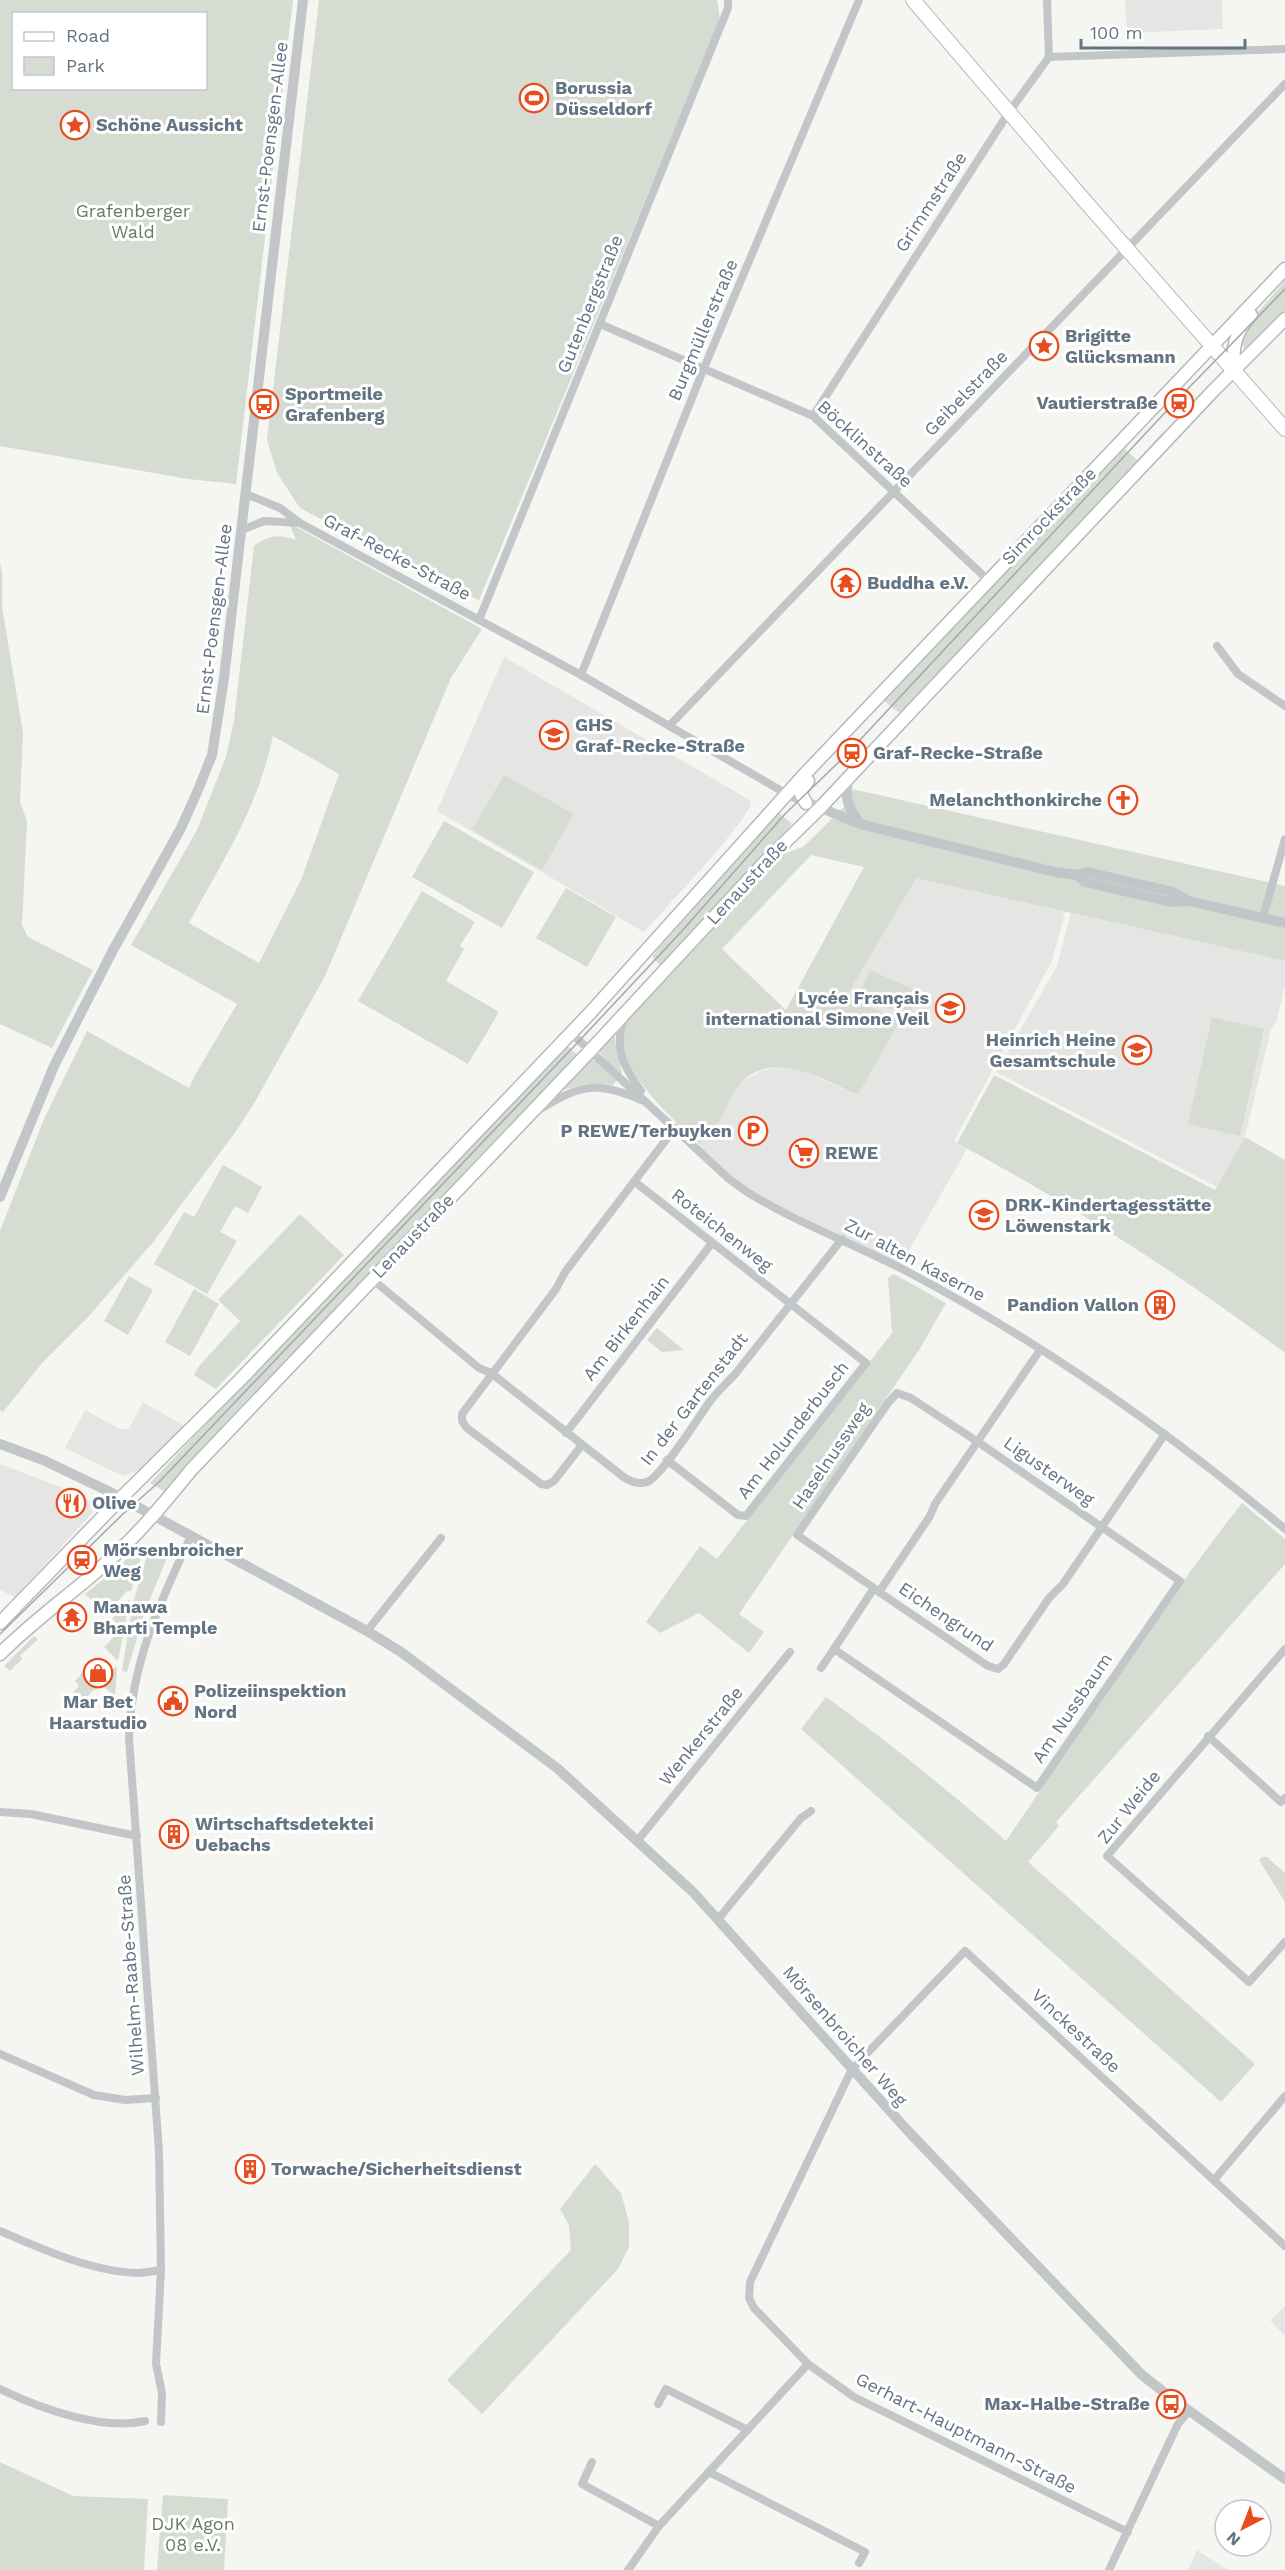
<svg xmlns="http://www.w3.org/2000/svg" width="1285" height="2570" font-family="'Work Sans',sans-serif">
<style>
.built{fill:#e5e6e4}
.green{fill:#d6dcd2;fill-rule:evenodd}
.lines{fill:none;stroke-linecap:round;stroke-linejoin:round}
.secondary-casing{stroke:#b4b9be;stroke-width:15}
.primary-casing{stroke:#b5b9bd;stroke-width:16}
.minor{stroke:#c2c6c9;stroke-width:8}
.tertiary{stroke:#c2c6c9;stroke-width:10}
.secondary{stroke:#fff;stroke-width:12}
.primary{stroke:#fff;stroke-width:14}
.tram{stroke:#a2a8ae;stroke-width:1.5}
.labels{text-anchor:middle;stroke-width:6;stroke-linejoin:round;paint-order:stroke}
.poi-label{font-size:18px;font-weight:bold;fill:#637483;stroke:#fff;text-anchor:start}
.street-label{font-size:18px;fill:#637483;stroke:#fff}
.park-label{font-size:18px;fill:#677a62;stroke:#fff}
</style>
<rect width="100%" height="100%" fill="#f5f5f1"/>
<g class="built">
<path d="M 1125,0 L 1222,0 L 1223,29 L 1127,33 Z"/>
<path d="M 504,657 L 748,799 L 750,802 L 750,807 L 741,821 L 715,854 L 644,932 L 437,811 Z"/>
<path d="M 916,877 L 1065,912 L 1052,961 L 954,1141 L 967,1149 L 900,1266 L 752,1193 L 699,1150 L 699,1144 L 722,1118 L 728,1100 L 739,1084 L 761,1071 L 778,1067 L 795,1067 L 857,1095 L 848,994 Z"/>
<path d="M 1071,913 L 1285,961 L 1285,985 L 1277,1020 L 1271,1029 L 1245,1137 L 1217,1187 L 996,1072 L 1057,966 Z"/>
<path d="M 143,1402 L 185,1426 L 139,1470 L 123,1476 L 65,1448 L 85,1410 L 120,1429 L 129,1429 Z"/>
<path d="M 0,1464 L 84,1496 L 94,1507 L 93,1512 L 15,1597 L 0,1590 Z"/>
<path d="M 1285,2306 L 1285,2336 L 1270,2320 Z"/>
<path d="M 1197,2550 L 1228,2570 L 1188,2570 Z"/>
</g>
<g class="green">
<path d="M 0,0 L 293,0 L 236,484 L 188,479 L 0,446 ZM 14,14 L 206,14 L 206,88 L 14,88 Z"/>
<path d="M 319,0 L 717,0 L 720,20 L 479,600 L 456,590 L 300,508 L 277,473 L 267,440 Z"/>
<path d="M 1285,281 L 1285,311 L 1246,351 L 1238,339 L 1246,326 Z"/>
<path d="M 1166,429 L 1142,462 L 901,714 L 884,701 L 1123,447 L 1137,460 Z"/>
<path d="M 289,523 L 482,629 L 451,678 L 325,976 L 252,1107 L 234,1134 L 154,1241 L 88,1317 L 43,1362 L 3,1412 L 0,1410 L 0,1231 L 44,1119 L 87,1031 L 189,1088 L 195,1075 L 237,1004 L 131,945 L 197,830 L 226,757 L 234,721 L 254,546 C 270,535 278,534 296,540 ZM 273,736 L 339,774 L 301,880 L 259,963 L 189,923 C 224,858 257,810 273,736 Z"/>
<path d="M 0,563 L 2,574 L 2,607 L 23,733 L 20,802 L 27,821 L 22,925 L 28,937 L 93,970 L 52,1048 L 0,1024 Z"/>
<path d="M 504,775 L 574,814 L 542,870 L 472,830 Z"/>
<path d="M 852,789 L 1285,886 L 1285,961 L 916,878 L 848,994 L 899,1022 L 858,1095 C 819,1078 768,1045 735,1090 C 728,1099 727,1110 721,1119 C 715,1128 706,1136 699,1144 C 678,1125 622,1071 622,1044 C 621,1037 625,1028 626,1021 L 783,854 L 803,847 L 848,803 ZM 811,855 L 864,867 L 786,1010 L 722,949 Z"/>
<path d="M 779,813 L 792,824 L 662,967 L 652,957 L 659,948 Z"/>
<path d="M 444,821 L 534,872 L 502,928 L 412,877 Z"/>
<path d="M 566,888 L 616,917 L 587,967 L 536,938 Z"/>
<path d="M 422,891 L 475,922 L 460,946 L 464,949 L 446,981 L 499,1012 L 468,1064 L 358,1001 Z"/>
<path d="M 870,970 L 919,992 L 908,1017 L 859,994 Z"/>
<path d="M 1212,1017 L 1264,1029 L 1240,1136 L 1188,1124 Z"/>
<path d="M 615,1028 L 615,1042 L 622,1073 L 619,1074 L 600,1053 L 600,1046 Z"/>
<path d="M 567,1046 L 578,1055 L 166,1492 L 150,1483 Z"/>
<path d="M 588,1058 L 596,1061 L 617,1080 L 613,1085 L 587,1084 L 558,1091 Z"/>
<path d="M 994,1075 L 1215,1190 L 1245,1137 L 1285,1160 L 1285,1353 C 1180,1274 1072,1205 957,1143 Z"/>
<path d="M 223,1165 L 262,1187 L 248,1213 L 235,1206 L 220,1232 L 237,1241 L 207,1294 L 154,1264 L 184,1212 L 194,1217 Z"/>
<path d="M 300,1214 L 344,1255 L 216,1389 L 194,1375 L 199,1366 L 240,1321 L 218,1300 Z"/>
<path d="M 894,1274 L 946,1303 L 919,1350 L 739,1614 L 764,1632 L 749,1653 L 699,1613 L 660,1633 L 646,1622 L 700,1546 L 717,1559 L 892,1333 L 888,1278 Z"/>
<path d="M 129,1276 L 153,1290 L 128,1335 L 104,1321 Z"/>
<path d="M 194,1289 L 219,1304 L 190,1356 L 165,1342 Z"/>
<path d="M 657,1328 L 684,1350 L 662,1352 L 647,1340 Z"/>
<path d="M 1242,1503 L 1285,1539 L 1285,1564 L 1056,1822 L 1059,1826 L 1028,1862 L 1255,2064 L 1221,2102 L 801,1729 L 826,1697 C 889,1742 948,1790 1006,1841 C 1083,1728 1157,1611 1242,1503 Z"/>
<path d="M 141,1545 L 142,1554 L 131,1591 L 127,1591 L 113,1606 L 105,1600 L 99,1606 L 85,1594 L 114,1571 Z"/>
<path d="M 152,1548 L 168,1556 L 167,1558 L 145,1611 L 127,1672 L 122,1671 L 133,1603 L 149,1549 Z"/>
<path d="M 130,1599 L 124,1627 L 122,1628 L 112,1619 Z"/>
<path d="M 119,1632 L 123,1634 L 118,1661 L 104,1647 Z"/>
<path d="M 34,1636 L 38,1639 L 20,1656 L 22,1659 L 10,1671 L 4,1666 Z"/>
<path d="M 116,1666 L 117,1668 L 115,1696 L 102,1685 L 104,1678 Z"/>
<path d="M 83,1672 L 86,1680 L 97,1685 L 96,1690 L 93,1690 L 88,1696 L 88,1701 L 73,1693 L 79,1686 L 75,1681 Z"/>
<path d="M 1262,1857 L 1267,1857 L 1285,1873 L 1285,1902 L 1259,1860 Z"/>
<path d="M 595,2164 L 621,2193 L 629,2222 L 629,2247 L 618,2269 L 482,2414 L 447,2380 L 571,2250 L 569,2225 L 560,2209 Z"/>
<path d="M 0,2462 L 73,2496 L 148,2499 L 144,2570 L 0,2570 Z"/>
<path d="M 163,2495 L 228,2499 L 224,2570 L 157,2570 Z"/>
</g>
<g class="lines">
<g class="secondary-casing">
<g id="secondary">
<path d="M 1235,372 C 1231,349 1235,332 1251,315"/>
<path d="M 806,803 L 800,792 L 808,781"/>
<path d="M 0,1623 L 121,1498 L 240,1380 L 591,1012 L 803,776 L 1285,269"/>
<path d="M 0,1654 C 33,1621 70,1595 105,1564 C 137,1536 165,1502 192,1469 L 590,1051 L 765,862 L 819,809 L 1213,391 L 1285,319"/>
</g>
</g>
<g class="primary-casing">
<path id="primary" d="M 913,0 L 1084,200 L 1285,429"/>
</g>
<g class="minor">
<path d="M 1049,57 L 1285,49"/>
<path d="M 600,324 L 813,416 L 988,580"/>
<path d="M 813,416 L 1009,112 L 1049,57 L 1047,0"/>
<path d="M 246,494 L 280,508 L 300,523 L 581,675 L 787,794"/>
<path d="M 242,530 L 264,521 L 299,523"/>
<path d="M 479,620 L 728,8 L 728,0"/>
<path d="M 1217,646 L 1238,674 L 1285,706"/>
<path d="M 581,675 L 704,368 L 859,0"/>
<path d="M 670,725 L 1285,84"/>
<path d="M 1263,917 L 1285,839"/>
<path d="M 624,1017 C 614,1050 622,1064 641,1091"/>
<path d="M 571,1033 L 729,1179 L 747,1192 C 797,1223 857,1245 910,1273 C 1044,1344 1169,1432 1285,1529"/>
<path d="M 539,1110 C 579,1085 597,1080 641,1100"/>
<path d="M 635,1182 L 866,1363 L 746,1516 L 738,1515 L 667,1460"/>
<path d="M 372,1279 L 479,1368 L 491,1373 L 625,1478 C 632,1482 639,1485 647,1482 C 662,1476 699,1416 711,1400 C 719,1390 728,1382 736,1373 L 842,1239"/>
<path d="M 1040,1350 L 935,1504 L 930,1516 L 879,1592 L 988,1666 L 998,1669 L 1004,1664 L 1049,1598 L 1063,1584 L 1165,1434"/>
<path d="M 566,1433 L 712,1243"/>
<path d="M 582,1445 L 554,1481 L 547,1485 L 541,1484 L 467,1428 L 462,1421 L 462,1414 L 556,1289 L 565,1272 L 675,1128"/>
<path d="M 874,1588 L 834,1649 L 1037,1788 L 1180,1581 L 978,1442 L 911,1398 L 897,1393 L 888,1403 L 797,1535 L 874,1588 L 879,1592"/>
<path d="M 367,1631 L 441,1538"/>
<path d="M 1285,1649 L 1107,1856 L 1249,1982 L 1285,1942"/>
<path d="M 821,1668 L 834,1649"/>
<path d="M 1208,1736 L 1281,1802 L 1285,1798"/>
<path d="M 0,1812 L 31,1814 L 137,1836"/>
<path d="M 638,1840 L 790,1652"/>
<path d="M 719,1918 L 801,1818 L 811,1811"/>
<path d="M 0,2054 L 94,2095 L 125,2100 L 156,2098"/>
<path d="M 1214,2180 L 1285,2096"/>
<path d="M 0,2231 C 42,2249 92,2272 138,2273 C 145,2273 153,2271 161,2270"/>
<path d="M 0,2389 C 40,2408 101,2431 145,2421"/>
<path d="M 658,2404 L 666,2389 L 748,2430"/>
<path d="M 161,2422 L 162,2393 L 156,2364 L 161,2270 L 159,2151 L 129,1738 C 131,1663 160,1602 191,1536"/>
<path d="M 592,2462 L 582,2484 L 659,2526"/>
<path d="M 709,2472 L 865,2552 L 859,2563"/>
<path d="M 1128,2532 L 854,2397 L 808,2364 L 754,2308 L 749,2298 L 750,2282 L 852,2069 L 965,1951 L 1285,2246"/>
<path d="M 628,2570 L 659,2526 L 808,2364"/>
<path d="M 1109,2570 L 1178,2424 L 1189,2411"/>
</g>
<g class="tertiary">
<path d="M 850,777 C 842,795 849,809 860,824"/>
<path d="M 787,794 L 860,824 L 1055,872 L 1077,875 L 1087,872 L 1173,892 L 1189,901 L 1285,923"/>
<path d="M 1077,875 L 1085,882 L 1171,902 L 1189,901"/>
<path d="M 0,1197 L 54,1066 L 112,952 L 181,828 L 198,790 L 212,755 L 224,678 L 303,0"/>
<path d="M 0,1444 L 43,1460 L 108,1491 L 367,1631 L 401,1652 L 557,1768 L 693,1892 L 908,2131 L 1142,2375 L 1174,2400 L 1285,2479"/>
</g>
<use href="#secondary" class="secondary"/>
<use href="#primary" class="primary"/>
<path class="tram" d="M 0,1634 L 123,1514 L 160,1481 L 579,1041 L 682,931 L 785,814 L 846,755 L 1172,405 L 1285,289"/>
</g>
<defs>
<g id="stadium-ring" transform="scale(1.5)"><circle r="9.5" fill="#fff" stroke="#e64e1f" stroke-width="1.5"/><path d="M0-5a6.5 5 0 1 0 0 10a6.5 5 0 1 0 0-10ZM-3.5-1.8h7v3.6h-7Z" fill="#e64e1f"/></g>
<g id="sight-ring" transform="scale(1.5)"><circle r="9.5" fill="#fff" stroke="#e64e1f" stroke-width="1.5"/><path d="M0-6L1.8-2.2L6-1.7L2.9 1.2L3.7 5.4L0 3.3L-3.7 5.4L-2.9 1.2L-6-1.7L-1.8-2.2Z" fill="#e64e1f"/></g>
<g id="station-ring" transform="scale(1.5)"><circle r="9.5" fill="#fff" stroke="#e64e1f" stroke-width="1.5"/><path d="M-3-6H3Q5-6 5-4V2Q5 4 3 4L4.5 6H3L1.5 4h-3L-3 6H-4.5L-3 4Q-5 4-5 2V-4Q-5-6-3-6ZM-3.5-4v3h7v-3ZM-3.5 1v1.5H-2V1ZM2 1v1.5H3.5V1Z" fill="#e64e1f"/></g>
<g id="bus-ring" transform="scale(1.5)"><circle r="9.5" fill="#fff" stroke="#e64e1f" stroke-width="1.5"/><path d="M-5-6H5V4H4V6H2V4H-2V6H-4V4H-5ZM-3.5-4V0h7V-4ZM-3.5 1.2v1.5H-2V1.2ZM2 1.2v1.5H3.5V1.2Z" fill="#e64e1f"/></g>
<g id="temple-ring" transform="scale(1.5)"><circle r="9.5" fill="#fff" stroke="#e64e1f" stroke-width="1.5"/><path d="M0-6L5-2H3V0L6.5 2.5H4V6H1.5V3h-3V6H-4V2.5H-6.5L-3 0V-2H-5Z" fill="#e64e1f"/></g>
<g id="school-ring" transform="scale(1.5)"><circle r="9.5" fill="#fff" stroke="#e64e1f" stroke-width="1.5"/><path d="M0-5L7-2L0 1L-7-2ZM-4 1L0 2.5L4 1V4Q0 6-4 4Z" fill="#e64e1f"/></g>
<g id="church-ring" transform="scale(1.5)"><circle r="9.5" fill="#fff" stroke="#e64e1f" stroke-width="1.5"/><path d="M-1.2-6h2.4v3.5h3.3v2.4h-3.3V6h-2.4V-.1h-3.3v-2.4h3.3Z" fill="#e64e1f"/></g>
<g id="parking-ring" transform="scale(1.5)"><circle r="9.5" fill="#fff" stroke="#e64e1f" stroke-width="1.5"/><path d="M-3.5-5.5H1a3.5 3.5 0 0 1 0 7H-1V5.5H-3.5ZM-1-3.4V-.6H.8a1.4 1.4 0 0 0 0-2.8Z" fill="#e64e1f"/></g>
<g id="supermarket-ring" transform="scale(1.5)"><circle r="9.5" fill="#fff" stroke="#e64e1f" stroke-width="1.5"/><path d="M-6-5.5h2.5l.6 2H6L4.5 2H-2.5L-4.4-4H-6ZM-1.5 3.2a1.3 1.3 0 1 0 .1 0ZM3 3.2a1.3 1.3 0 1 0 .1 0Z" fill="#e64e1f"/></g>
<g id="building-ring" transform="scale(1.5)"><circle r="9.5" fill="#fff" stroke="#e64e1f" stroke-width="1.5"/><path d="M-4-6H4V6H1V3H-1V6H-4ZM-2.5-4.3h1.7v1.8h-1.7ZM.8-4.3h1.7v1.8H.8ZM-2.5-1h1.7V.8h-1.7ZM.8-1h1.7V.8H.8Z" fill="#e64e1f"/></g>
<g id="restaurant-ring" transform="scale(1.5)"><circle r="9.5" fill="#fff" stroke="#e64e1f" stroke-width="1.5"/><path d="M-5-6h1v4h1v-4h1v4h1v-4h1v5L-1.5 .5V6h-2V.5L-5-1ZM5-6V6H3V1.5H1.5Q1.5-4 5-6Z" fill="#e64e1f"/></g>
<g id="shop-ring" transform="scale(1.5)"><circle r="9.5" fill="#fff" stroke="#e64e1f" stroke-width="1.5"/><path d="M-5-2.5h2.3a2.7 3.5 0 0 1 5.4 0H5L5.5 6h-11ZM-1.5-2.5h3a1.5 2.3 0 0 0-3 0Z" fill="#e64e1f"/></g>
<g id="civic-ring" transform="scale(1.5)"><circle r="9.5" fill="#fff" stroke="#e64e1f" stroke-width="1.5"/><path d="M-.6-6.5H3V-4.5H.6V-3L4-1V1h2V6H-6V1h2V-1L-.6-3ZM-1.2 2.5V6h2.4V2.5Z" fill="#e64e1f"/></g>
</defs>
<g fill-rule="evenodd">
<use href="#stadium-ring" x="534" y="98"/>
<use href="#sight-ring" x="75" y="125"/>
<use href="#sight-ring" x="1044" y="346"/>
<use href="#station-ring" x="1179" y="403"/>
<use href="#bus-ring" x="264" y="404"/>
<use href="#temple-ring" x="846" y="583"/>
<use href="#school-ring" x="554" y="735"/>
<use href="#station-ring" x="852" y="753"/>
<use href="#church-ring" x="1123" y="800"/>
<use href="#school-ring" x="950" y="1008"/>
<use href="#school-ring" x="1137" y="1050"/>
<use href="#parking-ring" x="753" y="1131"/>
<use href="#supermarket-ring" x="804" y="1153"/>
<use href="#school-ring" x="984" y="1215"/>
<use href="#building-ring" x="1160" y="1305"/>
<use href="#restaurant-ring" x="71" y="1503"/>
<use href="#station-ring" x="82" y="1560"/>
<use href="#temple-ring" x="72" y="1617"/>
<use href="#shop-ring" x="98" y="1673"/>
<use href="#civic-ring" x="173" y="1701"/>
<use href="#building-ring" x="174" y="1834"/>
<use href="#building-ring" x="250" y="2169"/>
<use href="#bus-ring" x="1171" y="2404"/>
</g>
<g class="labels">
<g class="poi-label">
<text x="555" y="94">Borussia<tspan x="555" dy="21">Düsseldorf</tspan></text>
<text x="96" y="131">Schöne Aussicht</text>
<text x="1065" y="342">Brigitte<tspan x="1065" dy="21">Glücksmann</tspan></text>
<text x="285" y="400">Sportmeile<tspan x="285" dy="21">Grafenberg</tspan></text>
<text x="1158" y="409" text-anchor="end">Vautierstraße</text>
<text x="867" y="589">Buddha e.V.</text>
<text x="575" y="731">GHS<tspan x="575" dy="21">Graf-Recke-Straße</tspan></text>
<text x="873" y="759">Graf-Recke-Straße</text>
<text x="1102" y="806" text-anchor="end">Melanchthonkirche</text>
<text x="929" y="1004" text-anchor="end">Lycée Français<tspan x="929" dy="21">international Simone Veil</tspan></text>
<text x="1116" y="1046" text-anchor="end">Heinrich Heine<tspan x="1116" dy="21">Gesamtschule</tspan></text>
<text x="732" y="1137" text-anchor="end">P REWE/Terbuyken</text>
<text x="825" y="1159">REWE</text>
<text x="1005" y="1211">DRK-Kindertagesstätte<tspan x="1005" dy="21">Löwenstark</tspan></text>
<text x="1139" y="1311" text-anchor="end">Pandion Vallon</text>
<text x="92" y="1509">Olive</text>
<text x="103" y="1556">Mörsenbroicher<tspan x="103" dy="21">Weg</tspan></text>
<text x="93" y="1613">Manawa<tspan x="93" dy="21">Bharti Temple</tspan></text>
<text x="194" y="1697">Polizeiinspektion<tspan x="194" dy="21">Nord</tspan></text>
<text x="98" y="1708" text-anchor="middle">Mar Bet<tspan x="98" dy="21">Haarstudio</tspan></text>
<text x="195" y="1830">Wirtschaftsdetektei<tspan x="195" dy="21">Uebachs</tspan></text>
<text x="271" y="2175">Torwache/Sicherheitsdienst</text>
<text x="1150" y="2410" text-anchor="end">Max-Halbe-Straße</text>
</g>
<g class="street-label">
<text transform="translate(270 137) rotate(-83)" y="6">Ernst-Poensgen-Allee</text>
<text transform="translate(931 202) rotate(-57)" y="6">Grimmstraße</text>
<text transform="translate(590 304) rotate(-68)" y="6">Gutenbergstraße</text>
<text transform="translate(703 330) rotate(-67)" y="6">Burgmüllerstraße</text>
<text transform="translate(966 393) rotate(-46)" y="6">Geibelstraße</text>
<text transform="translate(865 444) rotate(42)" y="6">Böcklinstraße</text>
<text transform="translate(1049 516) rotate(-46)" y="6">Simrockstraße</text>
<text transform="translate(397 557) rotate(28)" y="6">Graf-Recke-Straße</text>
<text transform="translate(214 619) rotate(-83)" y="6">Ernst-Poensgen-Allee</text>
<text transform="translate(747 882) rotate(-47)" y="6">Lenaustraße</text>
<text transform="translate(722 1230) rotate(38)" y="6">Roteichenweg</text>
<text transform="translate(413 1236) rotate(-46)" y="6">Lenaustraße</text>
<text transform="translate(915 1260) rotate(28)" y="6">Zur alten Kaserne</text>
<text transform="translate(626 1328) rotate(-52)" y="6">Am Birkenhain</text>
<text transform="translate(694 1399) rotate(-52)" y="6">In der Gartenstadt</text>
<text transform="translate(793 1430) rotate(-52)" y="6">Am Holunderbusch</text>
<text transform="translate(831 1456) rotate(-56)" y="6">Haselnussweg</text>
<text transform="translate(1049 1471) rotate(35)" y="6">Ligusterweg</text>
<text transform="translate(946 1617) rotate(34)" y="6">Eichengrund</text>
<text transform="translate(1072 1708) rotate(-56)" y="6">Am Nussbaum</text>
<text transform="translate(701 1736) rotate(-51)" y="6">Wenkerstraße</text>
<text transform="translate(1129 1807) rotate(-51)" y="6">Zur Weide</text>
<text transform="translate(131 1975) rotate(-94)" y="6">Wilhelm-Raabe-Straße</text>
<text transform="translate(1076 2031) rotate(43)" y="6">Vinckestraße</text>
<text transform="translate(845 2036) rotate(49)" y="6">Mörsenbroicher Weg</text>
<text transform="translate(966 2433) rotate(27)" y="6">Gerhart-Hauptmann-Straße</text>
</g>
<g class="park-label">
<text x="133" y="217">Grafenberger<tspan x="133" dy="21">Wald</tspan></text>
<text x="193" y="2530">DJK Agon<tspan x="193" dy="21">08 e.V.</tspan></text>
</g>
</g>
<rect x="12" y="12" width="195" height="78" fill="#ffffff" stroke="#c1c7cd" stroke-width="1.5"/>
<rect x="24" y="32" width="30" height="9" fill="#ffffff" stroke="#c1c7cd" stroke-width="1.5"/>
<text x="66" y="42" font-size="18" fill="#637483">Road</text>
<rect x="24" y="57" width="30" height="18" fill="#d6dcd2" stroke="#c1c7cd" stroke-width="1.5"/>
<text x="66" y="72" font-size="18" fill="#637483">Park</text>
<g transform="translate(1243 2528) rotate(222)"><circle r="28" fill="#ffffff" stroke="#c1c7cd" stroke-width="1.5"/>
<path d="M0-4.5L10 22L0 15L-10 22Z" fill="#e64e1f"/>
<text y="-9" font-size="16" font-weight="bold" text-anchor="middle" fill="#637483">N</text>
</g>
<path d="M1081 39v9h164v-9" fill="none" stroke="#637483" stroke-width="3"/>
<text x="1090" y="39" font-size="18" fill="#637483" stroke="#ffffff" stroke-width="4.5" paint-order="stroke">100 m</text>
</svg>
